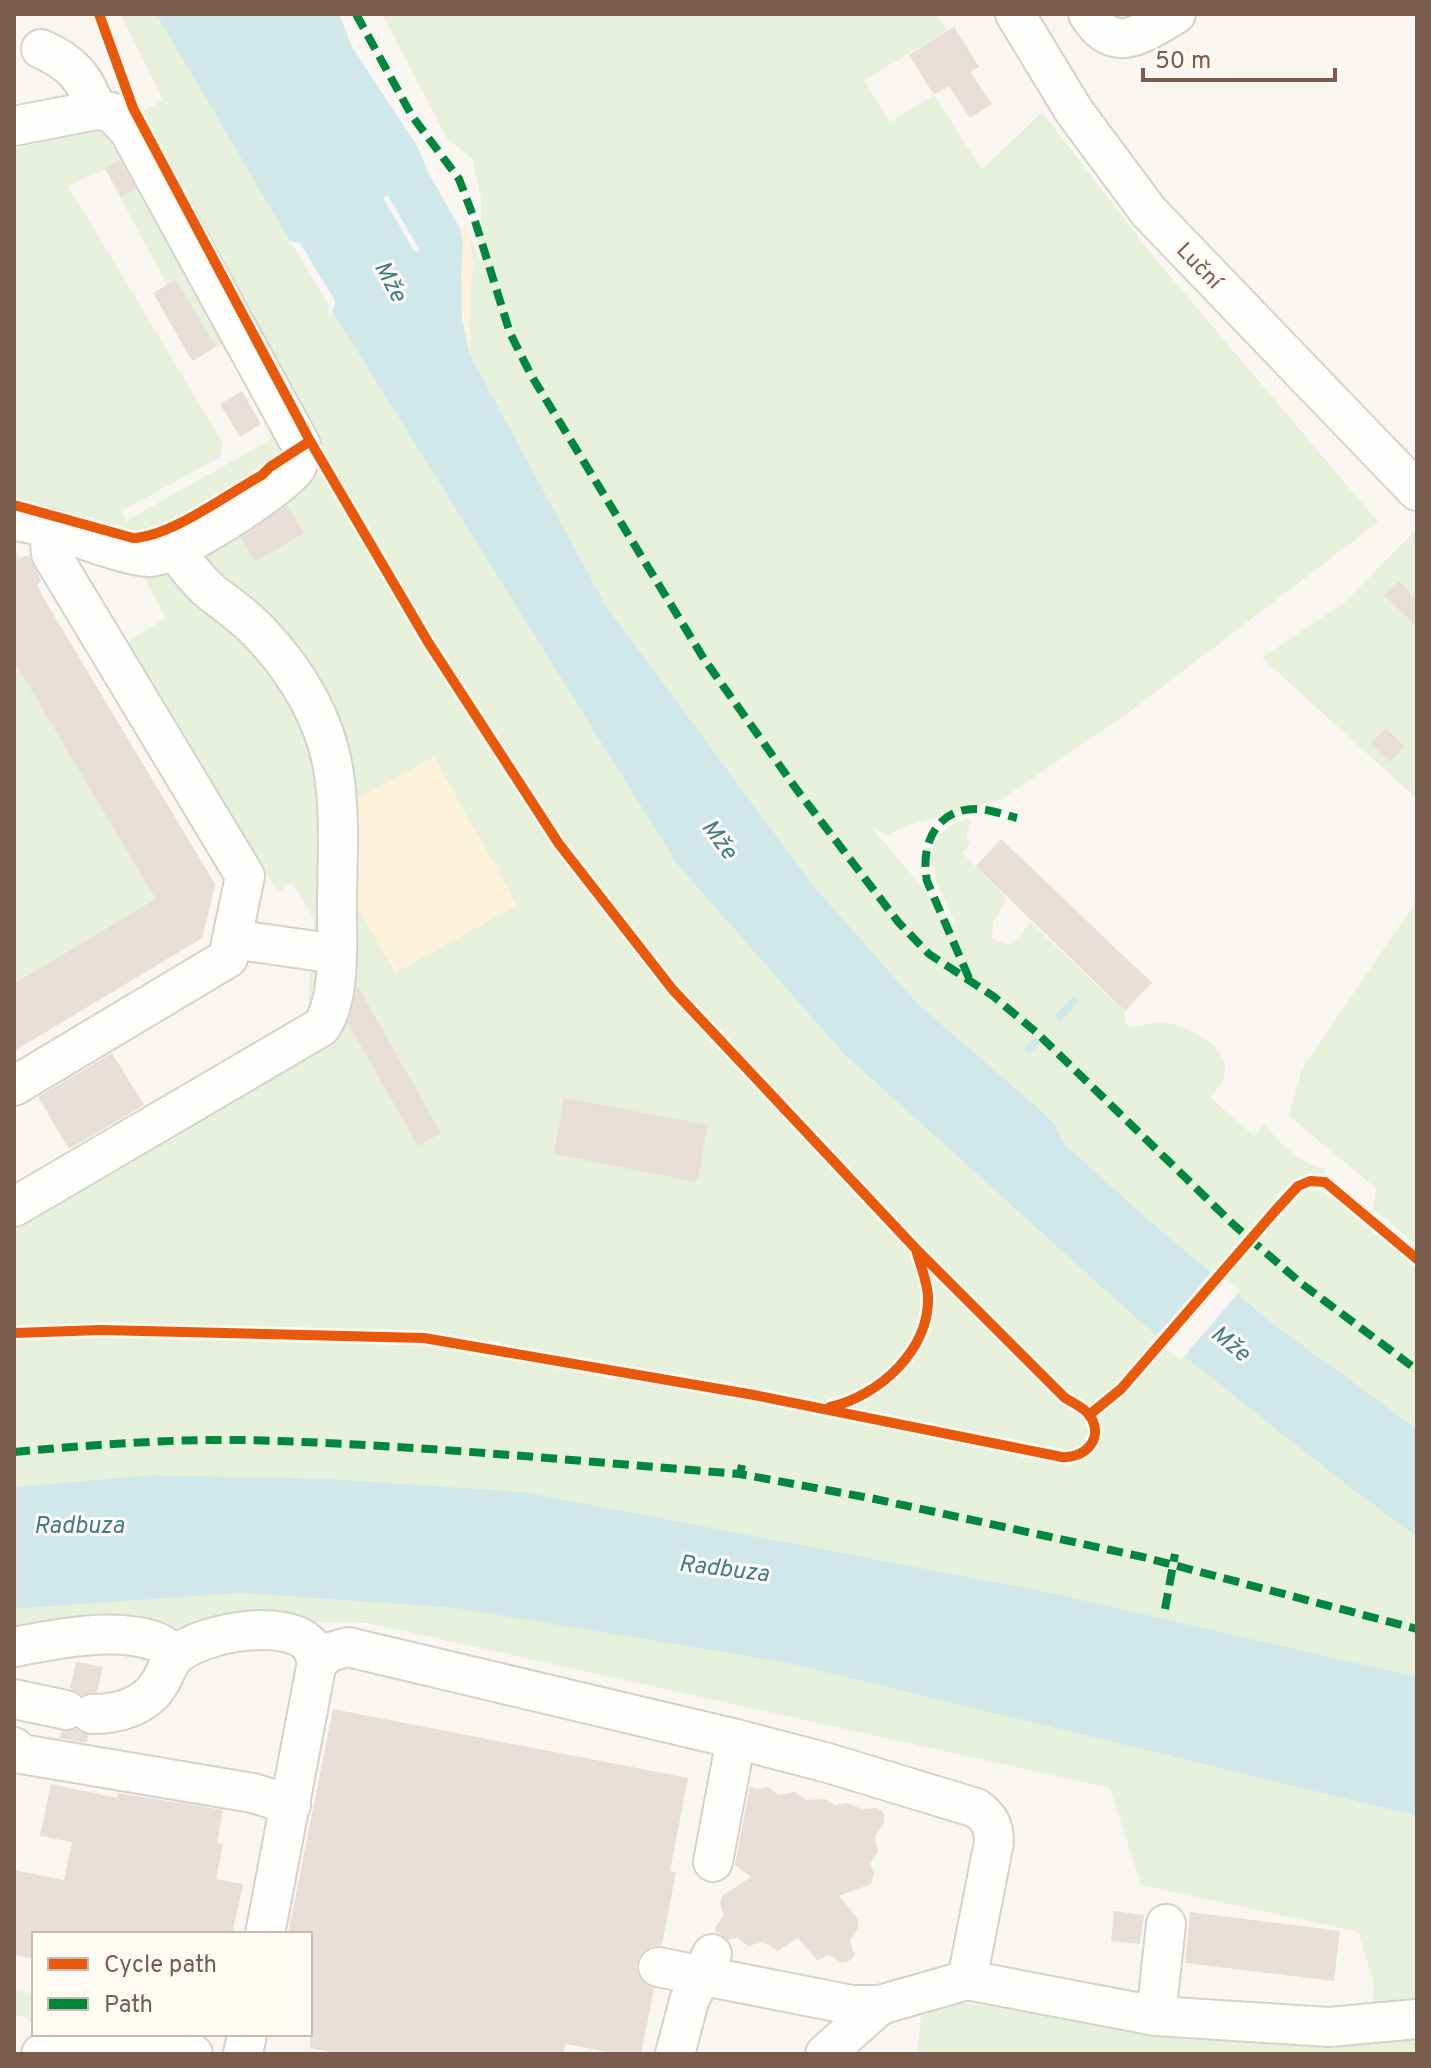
<svg xmlns="http://www.w3.org/2000/svg" width="1431" height="2068" font-family="Overpass,sans-serif">
<style>
.green{fill:#e7f0db;fill-rule:evenodd}
.sand{fill:#fbf2d9}
.water{fill:#d0e8ea;fill-rule:evenodd}
.pier{fill:#f9f5f0}
.lines{fill:none;stroke-linecap:round;stroke-linejoin:round}
.stream{stroke:#d0e8ea;stroke-width:8}
.building{fill:#e6ded7}
.minor-casing{stroke:#d7d1cb;stroke-width:42}
.minor{stroke:#fefefd;stroke-width:38}
.quiet{stroke:#00873e;stroke-width:8;stroke-dasharray:16 8;stroke-linecap:butt}
.cycleway-casing{stroke:#fffaf3;stroke-width:15}
.cycleway{stroke:#e8590c;stroke-width:10}
.labels{text-anchor:middle;stroke-width:6;stroke-linejoin:round;paint-order:stroke}
.street-label{font-size:22px;fill:#7a5c4d;stroke:#fffaf3}
.water-label{font-size:24px;font-style:italic;fill:#437c86;stroke:#fffaf3}
</style>
<rect width="100%" height="100%" fill="#f9f5f0"/>
<g class="green">
<path d="M 120,14 L 153,14 L 159,19 L 332,311 L 677,864 L 843,1053 L 1137,1319 L 1330,1472 L 1417,1537 L 1417,1677 L 1052,1593 L 524,1492 L 331,1479 L 150,1475 L 14,1487 L 14,1191 L 305,1017 L 308,1008 L 314,919 L 292,883 L 278,892 L 127,642 L 166,618 L 142,574 L 30,540 L 14,541 L 14,149 L 136,116 L 163,100 ZM 105,169 L 167,285 L 176,280 L 216,347 L 228,341 L 274,434 L 265,443 L 126,521 L 121,511 L 220,457 L 223,443 L 68,186 Z"/>
<path d="M 382,14 L 935,14 L 947,31 L 864,80 L 890,122 L 934,95 L 982,170 L 1042,112 L 1158,262 L 1378,522 L 1128,713 L 1002,799 L 909,825 L 886,835 L 870,826 L 958,929 C 948,902 916,859 942,833 C 949,826 961,820 971,819 L 966,837 L 971,843 L 962,853 L 1003,893 L 1006,901 L 993,923 L 992,939 L 1010,945 L 1020,937 L 1030,922 L 1125,1012 L 1124,1022 L 1130,1027 C 1142,1027 1156,1020 1167,1023 C 1204,1031 1249,1061 1210,1097 L 1254,1136 L 1264,1124 C 1280,1143 1299,1163 1325,1169 L 1326,1175 C 1300,1170 1283,1187 1269,1206 L 1282,1216 L 1306,1190 L 1323,1191 L 1417,1266 L 1417,1429 L 1271,1322 L 1167,1236 L 1063,1143 L 1055,1125 L 1037,1107 L 917,1003 L 812,884 L 606,606 L 470,355 L 470,291 L 473,264 L 470,236 L 482,266 L 481,198 L 472,158 L 448,140 Z"/>
<path d="M 1417,529 L 1417,799 L 1262,658 L 1345,602 Z"/>
<path d="M 14,548 L 215,885 L 202,938 L 14,1051 Z"/>
<path d="M 1417,900 L 1417,1245 L 1373,1209 L 1376,1188 L 1289,1116 L 1302,1069 Z"/>
<path d="M 241,1593 L 455,1608 L 792,1664 L 1417,1816 L 1417,2054 L 917,2054 L 921,2016 L 962,2003 L 1349,2044 L 1371,2030 L 1374,1985 L 1359,1932 L 1141,1885 L 1110,1788 L 368,1623 L 292,1622 L 14,1634 L 14,1609 Z"/>
<path d="M 14,1990 L 34,1994 L 34,2023 L 28,2022 L 28,2017 L 14,2015 Z"/>
</g>
<g class="sand">
<path d="M 465,225 C 476,250 471,270 470,296 C 469,315 470,335 470,355 C 464,329 461,305 461,279 C 461,261 464,246 460,228 Z"/>
<path d="M 434,757 L 517,905 L 395,973 L 354,901 L 356,799 Z"/>
</g>
<g class="water">
<path d="M 153,14 L 339,14 L 352,47 L 417,146 L 428,172 L 460,228 L 463,243 L 461,274 L 462,318 L 470,355 L 606,606 L 812,884 L 917,1003 L 1037,1107 L 1055,1125 L 1063,1143 L 1167,1236 L 1271,1322 L 1417,1429 L 1417,1537 L 1330,1472 L 1137,1319 L 843,1053 L 677,864 L 332,311 L 335,301 L 300,244 L 290,241 L 159,19 ZM 385,196 L 388,196 L 419,250 L 414,251 Z"/>
<path d="M 150,1475 L 331,1479 L 524,1492 L 1052,1593 L 1417,1677 L 1417,1816 L 792,1664 L 455,1608 L 241,1593 L 14,1609 L 14,1487 Z"/>
</g>
<g class="pier">
<path d="M 431,170 L 463,226 L 460,228 L 428,172 Z"/>
<path d="M 385,196 L 388,196 L 419,249 L 418,252 L 414,251 L 384,199 Z"/>
<path d="M 290,241 L 300,243 L 335,301 L 331,317 L 328,311 L 331,301 L 297,247 L 287,243 Z"/>
<path d="M 1214,1269 L 1240,1291 L 1181,1360 L 1154,1339 Z"/>
</g>
<g class="lines">
<g class="stream">
<path d="M 1060,1016 L 1074,1001"/>
<path d="M 1029,1049 L 1035,1042"/>
</g>
</g>
<g class="building">
<path d="M 954,27 L 979,67 L 970,72 L 992,104 L 970,118 L 949,86 L 934,95 L 909,55 Z"/>
<path d="M 120,160 L 136,189 L 121,197 L 105,168 Z"/>
<path d="M 176,280 L 216,347 L 192,361 L 153,293 Z"/>
<path d="M 242,391 L 261,424 L 240,437 L 220,404 Z"/>
<path d="M 287,505 L 304,533 L 255,562 L 241,538 Z"/>
<path d="M 29,555 L 41,581 L 37,585 L 49,608 L 215,884 L 202,938 L 14,1051 L 14,984 L 156,899 L 14,661 L 14,560 Z"/>
<path d="M 1399,581 L 1417,601 L 1417,627 L 1384,595 Z"/>
<path d="M 1386,728 L 1405,747 L 1389,762 L 1371,744 Z"/>
<path d="M 1001,839 L 1152,983 L 1125,1011 L 976,866 Z"/>
<path d="M 357,985 L 441,1133 L 418,1146 L 348,1023 Z"/>
<path d="M 112,1053 L 144,1105 L 69,1149 L 38,1097 Z"/>
<path d="M 564,1098 L 708,1125 L 697,1182 L 554,1154 Z"/>
<path d="M 76,1662 L 103,1667 L 97,1692 L 82,1695 L 70,1688 Z"/>
<path d="M 333,1709 L 688,1778 L 670,1871 L 676,1872 L 662,1945 L 652,1946 L 642,1952 L 636,1964 L 638,1975 L 643,1983 L 654,1989 L 641,2054 L 619,2054 L 566,2044 L 563,2054 L 344,2054 L 310,2048 L 310,1934 L 288,1934 Z"/>
<path d="M 76,1729 L 88,1735 L 87,1743 L 60,1738 L 61,1732 Z"/>
<path d="M 51,1784 L 117,1798 L 118,1793 L 223,1810 L 217,1843 L 223,1844 L 216,1879 L 243,1884 L 232,1934 L 34,1934 L 34,1959 L 14,1955 L 14,1870 L 64,1880 L 72,1842 L 40,1836 Z"/>
<path d="M 750,1786 L 757,1789 L 768,1787 L 779,1795 L 795,1792 L 806,1800 L 825,1799 L 835,1805 L 847,1803 L 862,1809 L 877,1808 L 884,1813 L 884,1822 L 875,1837 L 878,1851 L 870,1864 L 874,1873 L 871,1884 L 839,1896 L 857,1918 L 859,1926 L 850,1941 L 855,1955 L 849,1961 L 842,1963 L 829,1955 L 817,1960 L 798,1938 L 778,1951 L 763,1942 L 748,1946 L 737,1938 L 729,1940 L 716,1933 L 715,1928 L 724,1915 L 720,1903 L 722,1896 L 751,1877 L 735,1865 Z"/>
<path d="M 1114,1911 L 1144,1915 L 1140,1944 L 1111,1941 Z"/>
<path d="M 1190,1912 L 1340,1931 L 1334,1981 L 1185,1963 Z"/>
</g>
<g class="lines">
<g class="minor-casing">
<g id="minor">
<path d="M 1015,14 L 1074,111 L 1149,212 L 1417,491"/>
<path d="M 1088,14 C 1114,57 1143,33 1176,14"/>
<path d="M 41,49 C 72,62 86,79 96,110"/>
<path d="M 14,126 L 96,110 L 112,112 L 129,131 L 301,445 C 301,453 300,463 295,469 C 276,492 179,555 150,557 C 134,557 117,550 102,546 C 73,536 45,525 14,521"/>
<path d="M 232,939 L 337,954"/>
<path d="M 14,1086 L 228,958 L 245,876 L 51,554 L 49,528"/>
<path d="M 14,1207 L 321,1027 C 341,999 337,942 337,908 C 337,862 341,813 333,768 C 325,719 296,671 262,635 C 247,618 229,606 211,592 C 197,580 186,565 175,550"/>
<path d="M 14,1647 C 56,1639 114,1627 154,1641 C 162,1643 169,1650 175,1655"/>
<path d="M 317,1662 L 330,1652 L 348,1647 L 736,1739 L 713,1862"/>
<path d="M 14,1699 L 66,1710"/>
<path d="M 92,1714 C 119,1714 147,1706 161,1681 C 165,1674 169,1661 176,1655 C 201,1633 285,1617 310,1645 C 313,1648 315,1657 317,1662 L 265,1934"/>
<path d="M 14,1747 L 21,1754 L 253,1793 L 291,1805"/>
<path d="M 658,1967 L 852,2005 L 880,2005 L 967,1980 L 994,1842 C 994,1826 989,1817 976,1808 L 828,1763 L 736,1739"/>
<path d="M 967,1980 L 1156,2016 L 1166,1924"/>
<path d="M 1156,2016 L 1329,2027 L 1417,2019"/>
<path d="M 41,2054 C 91,2035 143,2047 193,2054"/>
<path d="M 243,2054 L 247,2034"/>
<path d="M 675,2054 L 689,2001 L 712,1954"/>
<path d="M 825,2054 L 880,2005"/>
</g>
</g>
<use href="#minor" class="minor"/>
<g class="quiet">
<path d="M 356,14 L 412,116 L 459,179 L 475,221 L 510,333 L 531,375 L 704,659 L 797,790 L 899,923 L 929,954 L 993,996 L 1036,1032 L 1235,1226 L 1302,1284 L 1417,1370"/>
<path d="M 969,978 L 927,881 C 920,845 936,807 979,809 C 992,810 1005,815 1017,818"/>
<path d="M 14,1452 C 91,1445 167,1439 244,1440 C 410,1444 575,1461 740,1474"/>
<path d="M 742,1465 L 740,1474 L 875,1499 L 1143,1557 L 1417,1629"/>
<path d="M 1165,1609 L 1175,1554"/>
</g>
<g class="cycleway-casing">
<g id="cycleway">
<path d="M 14,505 L 133,538 C 170,537 228,494 262,475 L 270,467 L 310,441"/>
<path d="M 14,1333 L 101,1330 L 424,1338 L 754,1395 L 1062,1457 C 1084,1459 1105,1439 1090,1416 C 1085,1408 1073,1403 1065,1398 L 916,1249 L 673,990 L 559,844 L 428,642 L 310,441 L 133,108 L 99,14"/>
<path d="M 830,1407 C 879,1396 930,1350 928,1296 C 927,1281 921,1267 917,1253"/>
<path d="M 1089,1415 L 1121,1389 L 1275,1211 L 1298,1186 L 1310,1181 L 1325,1182 L 1417,1259"/>
</g>
</g>
<use href="#cycleway" class="cycleway"/>
</g>
<g class="labels">
<g class="street-label">
<text transform="translate(1200 265) rotate(46)" y="8">Luční</text>
</g>
<g class="water-label">
<text transform="translate(391 281) rotate(62)" y="8">Mže</text>
<text transform="translate(720 839) rotate(54)" y="8">Mže</text>
<text transform="translate(1231 1343) rotate(39)" y="8">Mže</text>
<text x="79" y="1533">Radbuza</text>
<text transform="translate(724 1568) rotate(7)" y="8">Radbuza</text>
</g>
</g>
<rect width="1431" height="2068" fill="none" stroke="#7a5c4d" stroke-width="32"/>
<rect x="32" y="1932" width="280" height="104" fill="#fffaf3" stroke="#cabbb1" stroke-width="2"/>
<rect x="48" y="1958" width="40" height="12" fill="#e8590c" stroke="#cabbb1" stroke-width="2"/>
<text x="104" y="1972" font-size="24" fill="#7a5c4d">Cycle path</text>
<rect x="48" y="1998" width="40" height="12" fill="#00873e" stroke="#cabbb1" stroke-width="2"/>
<text x="104" y="2012" font-size="24" fill="#7a5c4d">Path</text>
<path d="M1143 68v12h192v-12" fill="none" stroke="#7a5c4d" stroke-width="4"/>
<text x="1155" y="68" font-size="24" fill="#7a5c4d" stroke="#fffaf3" stroke-width="6" paint-order="stroke">50 m</text>
</svg>
